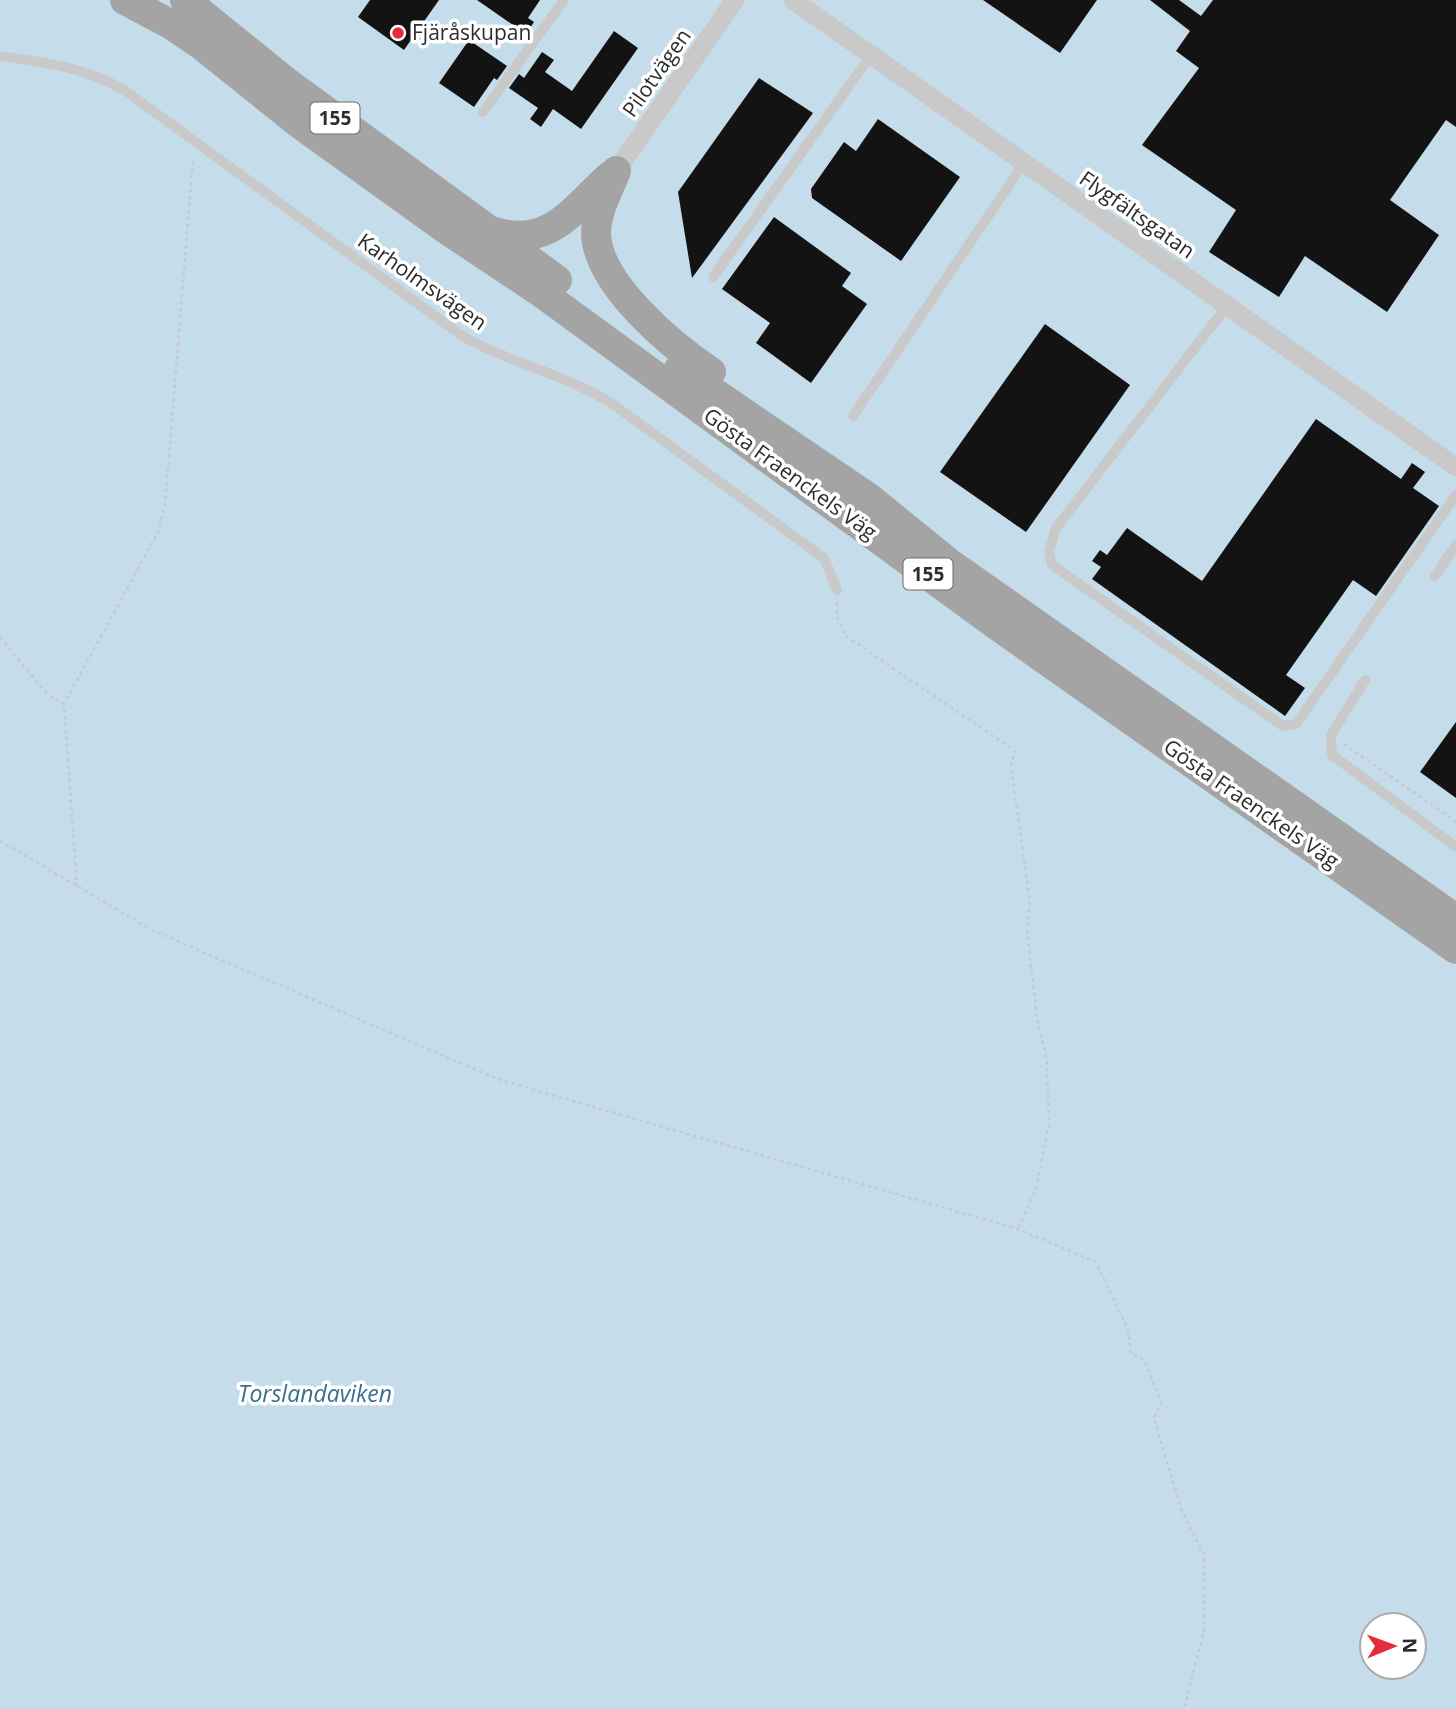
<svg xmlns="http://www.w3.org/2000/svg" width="1456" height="1709" font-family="'Open Sans',sans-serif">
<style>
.water{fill:#c5ddeb;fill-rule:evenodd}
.building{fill:#131313}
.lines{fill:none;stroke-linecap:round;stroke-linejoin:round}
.path{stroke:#c9c9c9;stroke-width:2.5;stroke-dasharray:3.5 3.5;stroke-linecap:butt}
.lane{stroke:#c9c9c9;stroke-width:10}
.street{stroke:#c9c9c9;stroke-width:19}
.primary{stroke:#a4a4a4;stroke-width:30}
.poi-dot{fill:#e52c3d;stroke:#fff;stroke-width:2.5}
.labels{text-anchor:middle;stroke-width:7;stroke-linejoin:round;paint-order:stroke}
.shield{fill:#fff;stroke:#6b6b6b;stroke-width:2}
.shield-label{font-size:19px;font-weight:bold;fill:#2c2c2c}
.poi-label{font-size:21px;fill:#2c2c2c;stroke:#fff;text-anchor:start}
.street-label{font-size:21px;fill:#2c2c2c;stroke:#fff}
.water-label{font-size:23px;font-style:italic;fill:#3b6f8e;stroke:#fff}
</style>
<rect width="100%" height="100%" fill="#fff"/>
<path class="water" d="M 0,0 L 1456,0 L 1456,1709 L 0,1709 ZM 1372,1625 L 1414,1625 L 1414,1667 L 1372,1667 Z"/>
<g class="building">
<path d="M 370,0 L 439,0 L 404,50 L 358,17 Z"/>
<path d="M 477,0 L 540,0 L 528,18 L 534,22 L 526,34 Z"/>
<path d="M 983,0 L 1097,0 L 1060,53 Z"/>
<path d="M 1150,0 L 1179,0 L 1201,16 L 1213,0 L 1456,0 L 1456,127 L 1446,120 L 1390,200 L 1439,235 L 1387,312 L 1305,256 L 1279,297 L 1209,252 L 1236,210 L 1142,145 L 1199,68 L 1176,51 L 1190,31 Z"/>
<path d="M 614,31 L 638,48 L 581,129 L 553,109 L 541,127 L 530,119 L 538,108 L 509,88 L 519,74 L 524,78 L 542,52 L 554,60 L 545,72 L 572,91 Z"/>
<path d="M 469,40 L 507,66 L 497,80 L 494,78 L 474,107 L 439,83 Z"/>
<path d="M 759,78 L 813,113 L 692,278 L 678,192 Z"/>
<path d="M 878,119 L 960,177 L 901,261 L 812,198 L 811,189 L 844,142 L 856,151 Z"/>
<path d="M 774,217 L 851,273 L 842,286 L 867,304 L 811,383 L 756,343 L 770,323 L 722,289 Z"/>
<path d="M 1045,324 L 1130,385 L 1026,532 L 940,472 Z"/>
<path d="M 1316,419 L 1401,479 L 1412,463 L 1425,472 L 1413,488 L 1439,506 L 1376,596 L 1353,580 L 1286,675 L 1305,688 L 1285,716 L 1092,579 L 1101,567 L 1092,561 L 1100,550 L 1107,555 L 1127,528 L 1202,581 Z"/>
<path d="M 1456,722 L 1456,798 L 1420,772 Z"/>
</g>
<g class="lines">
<g class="path">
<path d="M 837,603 L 837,617 L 846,636 L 1015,751 L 1011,766 L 1030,902 L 1027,933 L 1037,1017 L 1047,1061 L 1049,1124 L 1036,1189 L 1018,1229"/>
<path d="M 0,637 L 47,694 L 64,704"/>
<path d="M 1344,744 L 1456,822"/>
<path d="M 0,841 L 154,931 L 500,1080 L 1018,1229 L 1096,1262 L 1128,1330 L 1131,1354 L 1145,1361 L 1161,1403 L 1154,1418 L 1181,1509 L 1204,1555 L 1204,1631 L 1184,1709"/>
<path d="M 77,887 L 64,704 L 158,532 L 165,506 L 193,158"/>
</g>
<g class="lane">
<path d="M 0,56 C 44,62 89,68 127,92 L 461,335 C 510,364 566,374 614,405 L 824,558 L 837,590"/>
<path d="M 483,112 L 564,0"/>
<path d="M 713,277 L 871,55"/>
<path d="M 1227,306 L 1056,528 L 1049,552 L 1052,565 L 1283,726 L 1296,724 L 1456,495"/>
<path d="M 853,416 L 1024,163"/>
<path d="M 1435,576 L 1456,545"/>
<path d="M 1365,680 L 1331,735 L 1332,755 L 1456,847"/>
</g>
<g class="street">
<path d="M 793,0 L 1456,467"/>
<path d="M 616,171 L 735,0"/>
</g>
<g class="primary">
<path d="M 125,0 L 172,25 L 200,44 L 300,124 L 446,229 L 539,291 L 995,624 L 1456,949"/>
<path d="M 185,0 L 285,81 L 557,280"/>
<path d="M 616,171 C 608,191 596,212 596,233 C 597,284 672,346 711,372"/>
<path d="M 494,232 C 550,248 572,210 610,176"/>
<path d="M 679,369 L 869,498 L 949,563 L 1456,919"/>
</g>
</g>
<circle class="poi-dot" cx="398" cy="33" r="7"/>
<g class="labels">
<g class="shield">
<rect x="310.5" y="102.5" width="49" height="31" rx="5"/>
<rect x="903.5" y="558.5" width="49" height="31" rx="5"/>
</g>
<g class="shield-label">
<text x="335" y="125">155</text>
<text x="928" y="581">155</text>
</g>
<g class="poi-label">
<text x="412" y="40">Fjäråskupan</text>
</g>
<g class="street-label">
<text transform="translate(657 73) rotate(-55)" y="7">Pilotvägen</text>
<text transform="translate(1137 215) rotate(35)" y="7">Flygfältsgatan</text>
<text transform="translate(422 282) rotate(35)" y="7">Karholmsvägen</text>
<text transform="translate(790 474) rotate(36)" y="7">Gösta Fraenckels Väg</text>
<text transform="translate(1251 804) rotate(35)" y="7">Gösta Fraenckels Väg</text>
</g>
<g class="water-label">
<text x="315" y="1402">Torslandaviken</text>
</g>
</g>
<g transform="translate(1393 1646) rotate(89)"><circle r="33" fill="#ffffff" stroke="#ababab" stroke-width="2"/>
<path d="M0-5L12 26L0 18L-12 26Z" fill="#e52c3d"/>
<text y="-10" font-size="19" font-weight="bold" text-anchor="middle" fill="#2c2c2c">N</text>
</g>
</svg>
